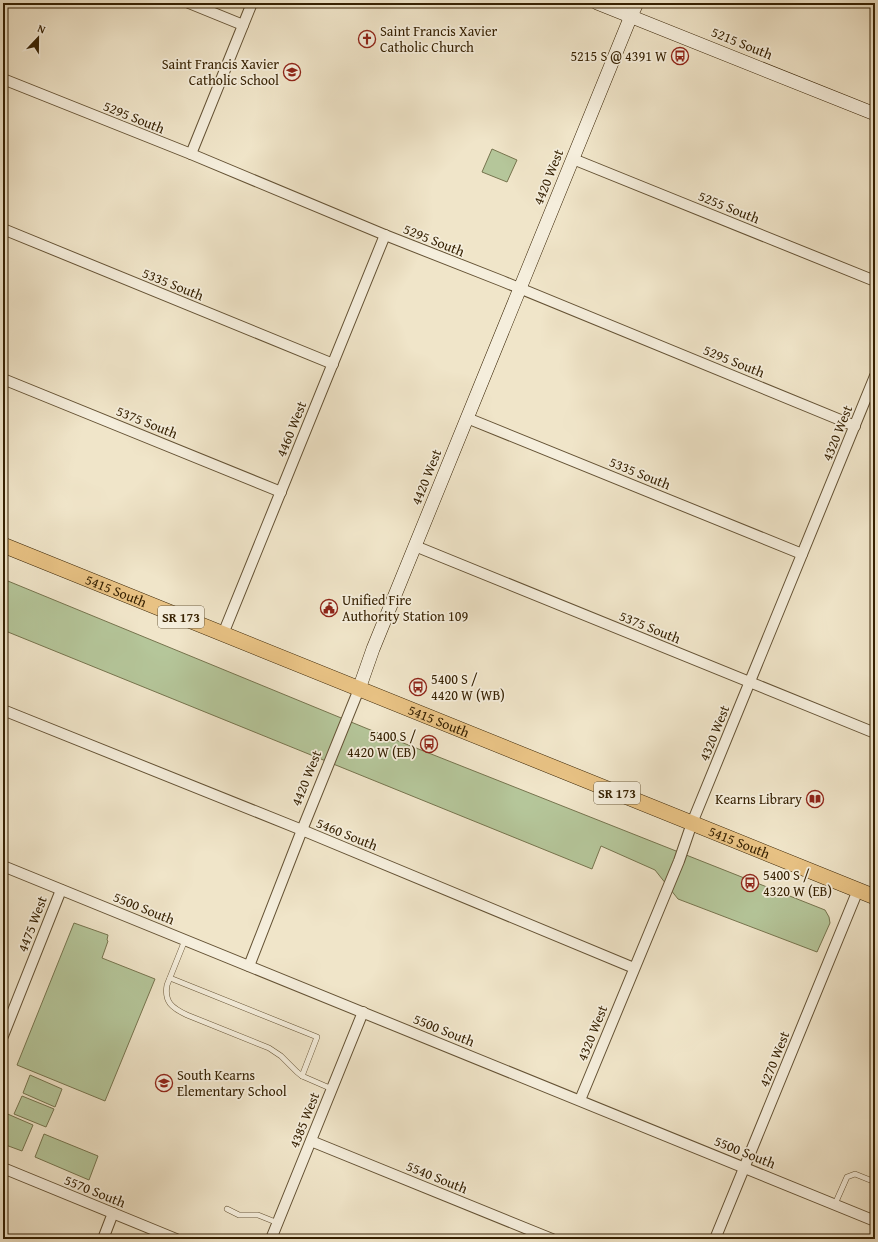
<svg xmlns="http://www.w3.org/2000/svg" width="878" height="1242" font-family="'Gentium Book Plus',serif">
<style>
.park{fill:#b5c69a;stroke:#76744e}
.lines{fill:none;stroke-linecap:round;stroke-linejoin:round}
.lane-casing{stroke:#645234;stroke-width:6}
.street-casing{stroke:#645234;stroke-width:12}
.secondary-casing{stroke:#362102;stroke-width:14}
.primary-casing{stroke:#362102;stroke-width:16}
.lane{stroke:#f5eedc;stroke-width:5}
.street{stroke:#f5eedc;stroke-width:10}
.secondary{stroke:#f5eedc;stroke-width:13}
.primary{stroke:#e8c284;stroke-width:15}
.labels{text-anchor:middle;stroke-width:3.5;stroke-linejoin:round;paint-order:stroke}
.shield{fill:#f5eedc;stroke:#6f5e43;stroke-width:1}
.shield-label{font-size:13px;font-weight:bold;fill:#362102}
.poi-label{font-size:14px;fill:#362102;stroke:#f5eedc;text-anchor:start}
.street-label{font-size:14px;fill:#362102;stroke:#f5eedc}
</style>
<rect width="100%" height="100%" fill="#f0e5c9"/>
<filter id="stains"><feTurbulence type="fractalNoise" baseFrequency=".005" numOctaves="4"/><feColorMatrix values="0 0 0 0 .2 0 0 0 0 .09 0 0 0 0 .02 0 0 0 .5 -.17"/></filter>
<radialGradient id="worn" r=".72"><stop offset=".6" stop-color="#630" stop-opacity="0"/><stop offset="1" stop-color="#630" stop-opacity=".3"/></radialGradient>
<g class="park">
<path d="M 492,149 L 517,160 L 507,182 L 482,172 Z"/>
<path d="M 3,579 L 368,729 L 825,910 L 829,917 L 830,923 L 817,952 L 678,899 L 655,870 L 601,846 L 592,869 L 3,630 Z"/>
<path d="M 74,923 L 108,935 L 107,940 L 108,941 L 102,958 L 155,979 L 105,1101 L 17,1065 Z"/>
<path d="M 30,1075 L 62,1089 L 55,1107 L 23,1093 Z"/>
<path d="M 22,1096 L 54,1109 L 46,1127 L 14,1114 Z"/>
<path d="M 3,1112 L 33,1125 L 22,1151 L 3,1144 Z"/>
<path d="M 44,1134 L 98,1156 L 89,1180 L 35,1157 Z"/>
</g>
<g class="lines">
<g class="lane-casing">
<g id="lane">
<path d="M 185,940 L 167,985 C 164,1002 172,1008 187,1015 L 269,1048 L 281,1056 L 297,1072 L 302,1076 L 332,1089"/>
<path d="M 170,978 L 317,1037 L 302,1076"/>
<path d="M 835,1204 L 847,1177 L 855,1174 L 875,1182"/>
<path d="M 227,1209 L 239,1215 L 258,1215 L 278,1223"/>
</g>
</g>
<g class="street-casing">
<g id="street">
<path d="M 189,3 L 243,25"/>
<path d="M 3,79 L 191,154 L 385,235 L 502,281 L 855,426"/>
<path d="M 191,154 L 252,3"/>
<path d="M 573,159 L 875,281"/>
<path d="M 3,229 L 333,364"/>
<path d="M 3,379 L 281,492"/>
<path d="M 467,418 L 802,554"/>
<path d="M 415,546 L 875,733"/>
<path d="M 223,634 L 385,235"/>
<path d="M 3,710 L 302,830 L 634,968"/>
<path d="M 3,866 L 875,1221"/>
<path d="M 249,966 L 302,830 L 359,689"/>
<path d="M 3,1036 L 61,890"/>
<path d="M 580,1100 L 679,861 L 692,823 L 875,376"/>
<path d="M 311,1141 L 552,1239"/>
<path d="M 3,1168 L 176,1239"/>
<path d="M 103,1239 L 113,1213"/>
<path d="M 271,1239 L 363,1012"/>
<path d="M 715,1239 L 858,890"/>
</g>
</g>
<g class="secondary-casing">
<g id="secondary">
<path d="M 597,3 L 875,114"/>
<path d="M 359,689 L 373,649 L 631,16 L 637,3"/>
</g>
</g>
<g class="primary-casing">
<g id="primary">
<path id="s1" d="M 3,545 L 875,897"/>
</g>
</g>
<use href="#lane" class="lane"/>
<use href="#street" class="street"/>
<use href="#secondary" class="secondary"/>
<use href="#primary" class="primary"/>
</g>
<defs>
<g id="church-ring" transform="scale(0.9)"><circle r="9.5" fill="#f5eedc" stroke="#8f2418" stroke-width="1.5"/><path d="M-1.2-6h2.4v3.5h3.3v2.4h-3.3V6h-2.4V-.1h-3.3v-2.4h3.3Z" fill="#8f2418"/></g>
<g id="bus-ring" transform="scale(0.9)"><circle r="9.5" fill="#f5eedc" stroke="#8f2418" stroke-width="1.5"/><path d="M-5-6H5V4H4V6H2V4H-2V6H-4V4H-5ZM-3.5-4V0h7V-4ZM-3.5 1.2v1.5H-2V1.2ZM2 1.2v1.5H3.5V1.2Z" fill="#8f2418"/></g>
<g id="school-ring" transform="scale(0.9)"><circle r="9.5" fill="#f5eedc" stroke="#8f2418" stroke-width="1.5"/><path d="M0-5L7-2L0 1L-7-2ZM-4 1L0 2.5L4 1V4Q0 6-4 4Z" fill="#8f2418"/></g>
<g id="civic-ring" transform="scale(0.9)"><circle r="9.5" fill="#f5eedc" stroke="#8f2418" stroke-width="1.5"/><path d="M-.6-6.5H3V-4.5H.6V-3L4-1V1h2V6H-6V1h2V-1L-.6-3ZM-1.2 2.5V6h2.4V2.5Z" fill="#8f2418"/></g>
<g id="library-ring" transform="scale(0.9)"><circle r="9.5" fill="#f5eedc" stroke="#8f2418" stroke-width="1.5"/><path d="M-6-4Q-3-5.5-.7-3.5V5Q-3 3-6 4ZM6-4Q3-5.5 .7-3.5V5Q3 3 6 4Z" fill="#8f2418"/></g>
</defs>
<g fill-rule="evenodd">
<use href="#church-ring" x="367" y="39"/>
<use href="#bus-ring" x="680" y="56"/>
<use href="#school-ring" x="292" y="72"/>
<use href="#civic-ring" x="329" y="608"/>
<use href="#bus-ring" x="418" y="687"/>
<use href="#bus-ring" x="429" y="744"/>
<use href="#library-ring" x="815" y="799"/>
<use href="#bus-ring" x="750" y="883"/>
<use href="#school-ring" x="164" y="1083"/>
</g>
<g class="labels">
<g class="shield">
<rect x="158" y="606" width="46" height="22" rx="3"/>
<rect x="594" y="782" width="46" height="22" rx="3"/>
</g>
<g class="shield-label">
<text x="181" y="622">SR 173</text>
<text x="617" y="798">SR 173</text>
</g>
<g class="poi-label">
<text x="380" y="36">Saint Francis Xavier<tspan x="380" dy="16">Catholic Church</tspan></text>
<text x="667" y="61" text-anchor="end">5215 S @ 4391 W</text>
<text x="279" y="69" text-anchor="end">Saint Francis Xavier<tspan x="279" dy="16">Catholic School</tspan></text>
<text x="342" y="605">Unified Fire<tspan x="342" dy="16">Authority Station 109</tspan></text>
<text x="431" y="684">5400 S /<tspan x="431" dy="16">4420 W (WB)</tspan></text>
<text x="416" y="741" text-anchor="end">5400 S /<tspan x="416" dy="16">4420 W (EB)</tspan></text>
<text x="802" y="804" text-anchor="end">Kearns Library</text>
<text x="763" y="880">5400 S /<tspan x="763" dy="16">4320 W (EB)</tspan></text>
<text x="177" y="1080">South Kearns<tspan x="177" dy="16">Elementary School</tspan></text>
</g>
<g class="street-label">
<text transform="translate(742 43) rotate(22)" y="5">5215 South</text>
<text transform="translate(134 117) rotate(22)" y="5">5295 South</text>
<text transform="translate(548 177) rotate(-68)" y="5">4420 West</text>
<text transform="translate(729 207) rotate(22)" y="5">5255 South</text>
<text transform="translate(434 240) rotate(22)" y="5">5295 South</text>
<text transform="translate(173 284) rotate(22)" y="5">5335 South</text>
<text transform="translate(734 361) rotate(22)" y="5">5295 South</text>
<text transform="translate(147 422) rotate(22)" y="5">5375 South</text>
<text transform="translate(291 429) rotate(-68)" y="5">4460 West</text>
<text transform="translate(837 433) rotate(-68)" y="5">4320 West</text>
<text transform="translate(640 473) rotate(22)" y="5">5335 South</text>
<text transform="translate(426 477) rotate(-68)" y="5">4420 West</text>
<text dy="5" stroke="none"><textPath href="#s1" startOffset="122">5415 South</textPath></text>
<text transform="translate(650 627) rotate(22)" y="5">5375 South</text>
<text dy="5" stroke="none"><textPath href="#s1" startOffset="470">5415 South</textPath></text>
<text transform="translate(714 733) rotate(-68)" y="5">4320 West</text>
<text transform="translate(306 778) rotate(-68)" y="5">4420 West</text>
<text transform="translate(347 834) rotate(22)" y="5">5460 South</text>
<text dy="5" stroke="none"><textPath href="#s1" startOffset="794">5415 South</textPath></text>
<text transform="translate(144 908) rotate(22)" y="5">5500 South</text>
<text transform="translate(32 924) rotate(-69)" y="5">4475 West</text>
<text transform="translate(444 1030) rotate(22)" y="5">5500 South</text>
<text transform="translate(592 1033) rotate(-68)" y="5">4320 West</text>
<text transform="translate(774 1059) rotate(-68)" y="5">4270 West</text>
<text transform="translate(304 1120) rotate(-68)" y="5">4385 West</text>
<text transform="translate(745 1152) rotate(22)" y="5">5500 South</text>
<text transform="translate(437 1177) rotate(22)" y="5">5540 South</text>
<text transform="translate(95 1191) rotate(22)" y="5">5570 South</text>
</g>
</g>
<rect width="878" height="1242" fill="none" stroke="#f0e5c9" stroke-width="16"/>
<rect x="4" y="4" width="870" height="1234" fill="none" stroke="#362102" stroke-width="2"/>
<rect x="8" y="8" width="862" height="1226" fill="none" stroke="#362102"/>
<g transform="translate(38 38) rotate(22)" stroke="#f5eedc" stroke-width="3" paint-order="stroke">
<path d="M0-3L7 15L0 10L-7 15Z" fill="#362102"/>
<text y="-6" font-size="11" font-weight="bold" text-anchor="middle" fill="#362102">N</text>
</g>
<rect width="100%" height="100%" filter="url(#stains)"/>
<rect width="100%" height="100%" fill="url(#worn)"/>
</svg>
